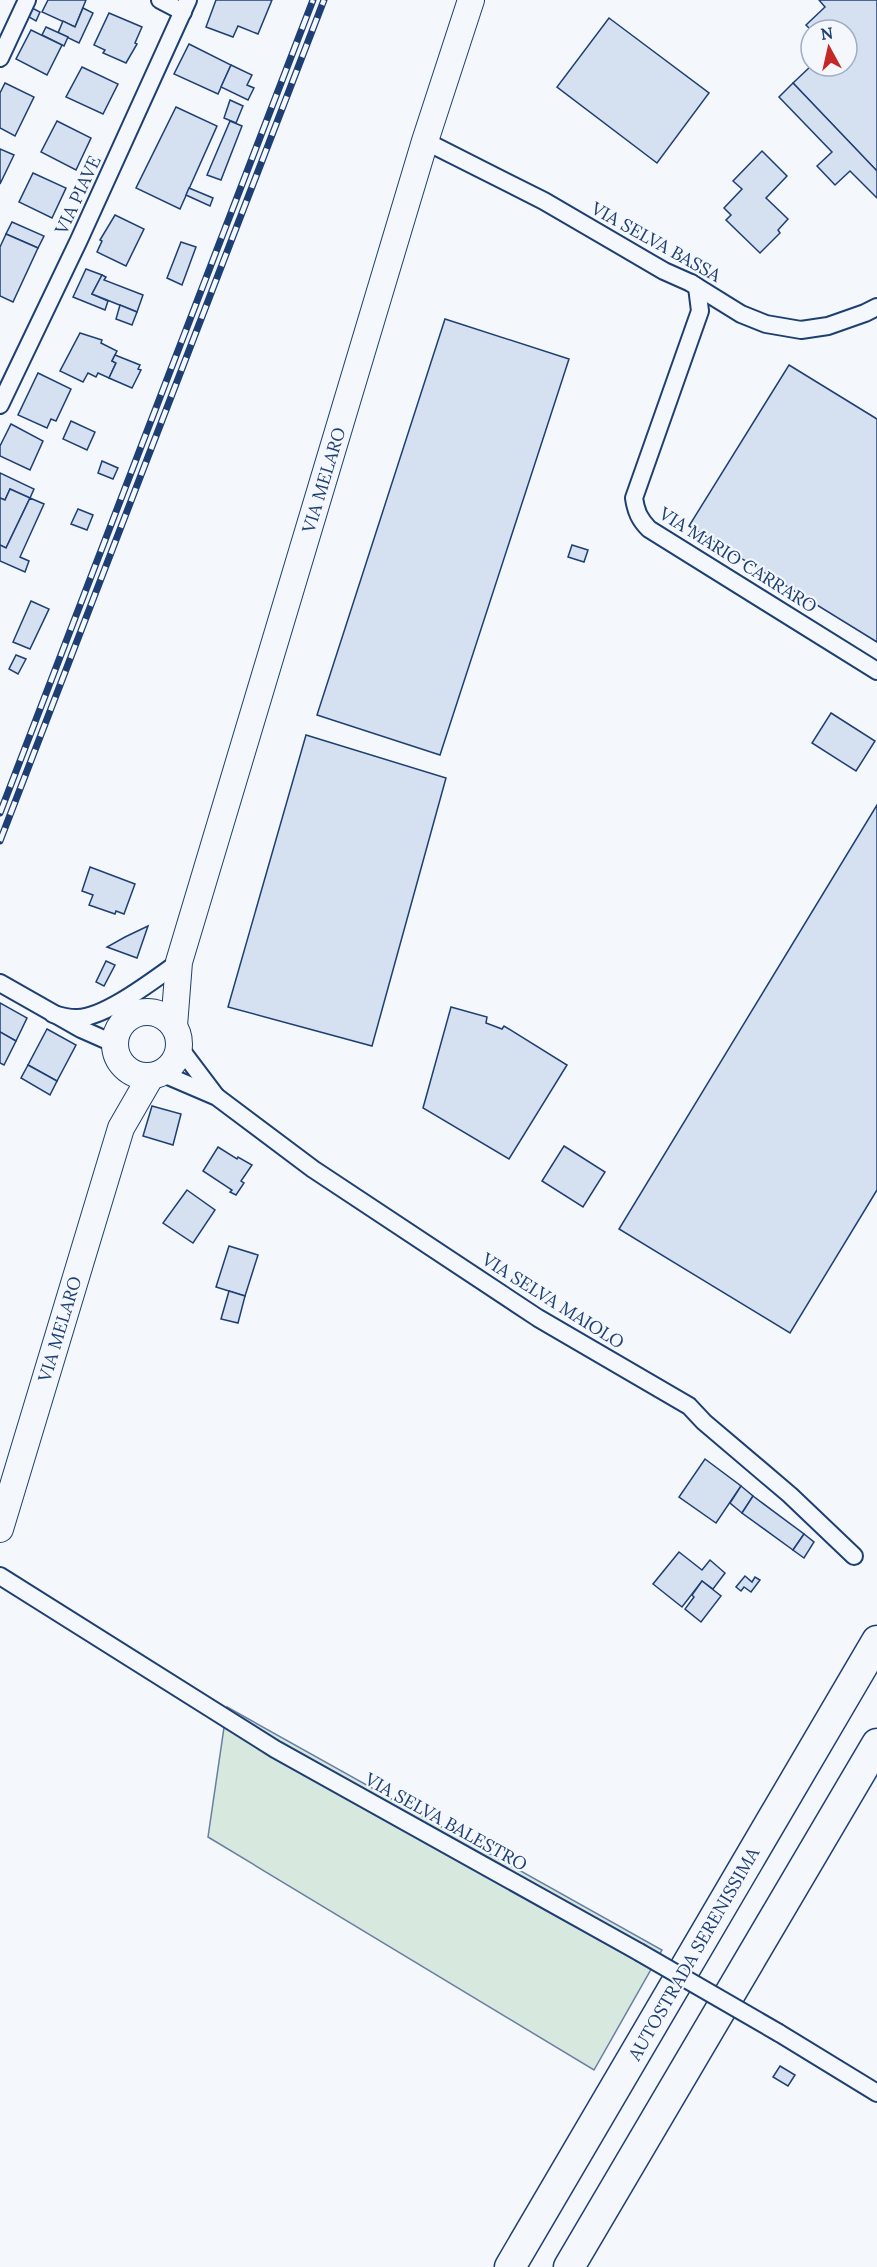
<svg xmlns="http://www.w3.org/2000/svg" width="877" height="2267" font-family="Lora,serif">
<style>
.green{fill:#d7e8df;stroke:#687fa3;stroke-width:1.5}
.building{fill:#d5e0f0;stroke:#1d3f73;stroke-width:1.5}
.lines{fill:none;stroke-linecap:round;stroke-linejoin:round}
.minor-casing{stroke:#1d3f73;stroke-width:20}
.primary-casing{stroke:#1d3f73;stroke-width:28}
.motorway-casing{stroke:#1d3f73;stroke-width:33}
.minor{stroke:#f4f7fb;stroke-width:16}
.primary{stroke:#f4f7fb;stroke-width:26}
.motorway{stroke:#f4f7fb;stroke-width:30}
.rail-casing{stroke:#1d3f73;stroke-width:7}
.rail{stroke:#f4f7fb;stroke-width:4.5;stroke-dasharray:14;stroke-linecap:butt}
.minor-bridge-casing{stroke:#1d3f73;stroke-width:20;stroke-linecap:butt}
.minor-bridge{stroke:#f4f7fb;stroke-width:16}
.labels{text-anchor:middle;stroke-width:4.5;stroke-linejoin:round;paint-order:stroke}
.street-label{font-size:18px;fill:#1d3f73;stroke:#f4f7fb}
</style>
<rect width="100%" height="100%" fill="#f4f7fb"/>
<path class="green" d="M 227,1707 L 662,1950 L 594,2070 L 208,1837 Z"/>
<g class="building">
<path d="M 48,0 L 86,0 L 75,27 L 42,12 Z"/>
<path d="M 216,0 L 272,0 L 258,34 L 238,26 L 233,37 L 206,27 Z"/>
<path d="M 819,0 L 877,0 L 877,171 L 793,83 L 811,66 L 847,66 L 847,30 L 811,30 L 806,25 L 825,7 Z"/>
<path d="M 32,8 L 40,12 L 36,21 L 29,17 Z"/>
<path d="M 83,8 L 93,13 L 79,43 L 58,33 L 63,21 L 75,27 Z"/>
<path d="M 109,13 L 142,27 L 135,43 L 137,44 L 126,63 L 103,53 L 105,50 L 94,45 Z"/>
<path d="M 609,18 L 709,93 L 657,163 L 557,87 Z"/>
<path d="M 46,27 L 68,37 L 64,46 L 42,35 Z"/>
<path d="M 31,30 L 62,45 L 47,75 L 16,59 Z"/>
<path d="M 189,44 L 231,65 L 218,94 L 174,74 Z"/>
<path d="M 231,65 L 252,75 L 247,85 L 254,88 L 248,100 L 221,87 Z"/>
<path d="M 82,67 L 118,84 L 103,114 L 66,97 Z"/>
<path d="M 5,83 L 34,97 L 15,136 L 0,128 L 0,93 Z"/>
<path d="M 793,83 L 877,171 L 877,198 L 850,171 L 835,185 L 817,166 L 832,152 L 779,97 Z"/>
<path d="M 230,100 L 243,106 L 236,123 L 224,118 Z"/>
<path d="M 176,107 L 217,126 L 180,209 L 136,188 Z"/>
<path d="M 57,121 L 91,138 L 76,170 L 41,152 Z"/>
<path d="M 230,121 L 242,126 L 221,180 L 207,175 Z"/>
<path d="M 0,149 L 14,155 L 0,184 Z"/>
<path d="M 762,151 L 787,176 L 766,198 L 788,219 L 778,230 L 780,233 L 760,253 L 726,220 L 731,215 L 724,208 L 742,189 L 733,181 Z"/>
<path d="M 33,173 L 66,188 L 52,218 L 19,202 Z"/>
<path d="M 189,188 L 213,198 L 210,206 L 186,195 Z"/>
<path d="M 115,215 L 144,229 L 126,266 L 97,252 L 102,241 L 100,240 Z"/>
<path d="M 12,222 L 44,236 L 38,248 L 6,234 Z"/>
<path d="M 6,234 L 38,248 L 13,302 L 0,296 L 0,247 Z"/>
<path d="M 181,242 L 196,247 L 182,285 L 167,278 Z"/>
<path d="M 86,269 L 102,275 L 92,294 L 108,301 L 105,310 L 73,297 Z"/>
<path d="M 102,275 L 106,277 L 104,280 L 143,295 L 137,312 L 92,294 Z"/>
<path d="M 120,305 L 137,312 L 132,325 L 116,319 Z"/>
<path d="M 445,319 L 569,359 L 440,755 L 317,715 Z"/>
<path d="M 80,333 L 102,340 L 101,343 L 117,351 L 112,361 L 116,363 L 109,378 L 98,373 L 96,377 L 88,373 L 83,382 L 60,371 Z"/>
<path d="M 115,355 L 140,365 L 138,369 L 141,370 L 132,388 L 109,378 L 116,363 L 112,361 Z"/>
<path d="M 789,365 L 877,419 L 877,642 L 689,526 Z"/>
<path d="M 38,373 L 71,389 L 56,421 L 51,419 L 47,428 L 18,415 Z"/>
<path d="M 71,421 L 95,432 L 87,450 L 63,439 Z"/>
<path d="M 11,424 L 43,441 L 30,470 L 0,456 L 0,446 Z"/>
<path d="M 102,461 L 118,468 L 113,479 L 98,473 Z"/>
<path d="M 0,473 L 34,489 L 30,498 L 10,489 L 5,500 L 0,498 Z"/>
<path d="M 10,489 L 30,498 L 6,548 L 0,545 L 0,498 L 5,500 Z"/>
<path d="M 30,498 L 44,504 L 20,557 L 29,561 L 25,572 L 0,561 L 0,545 L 6,548 Z"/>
<path d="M 78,509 L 93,515 L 87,530 L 71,524 Z"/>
<path d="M 572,545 L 588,550 L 584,562 L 568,557 Z"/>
<path d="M 31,601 L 49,609 L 30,649 L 13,642 Z"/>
<path d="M 16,655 L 26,659 L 18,674 L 9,669 Z"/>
<path d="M 831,713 L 875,741 L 856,771 L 812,743 Z"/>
<path d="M 306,735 L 446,778 L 372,1046 L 228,1007 Z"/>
<path d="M 877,805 L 877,1190 L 790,1333 L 619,1229 Z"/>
<path d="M 90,867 L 135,884 L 124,914 L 116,911 L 115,914 L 89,905 L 93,895 L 82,891 Z"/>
<path d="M 148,926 L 137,958 L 107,947 L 125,937 Z"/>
<path d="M 106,961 L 115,965 L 104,986 L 96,982 Z"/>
<path d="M 0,1003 L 27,1018 L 16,1041 L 0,1032 Z"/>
<path d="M 451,1007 L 487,1017 L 486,1023 L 502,1029 L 504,1026 L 567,1065 L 509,1159 L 423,1108 Z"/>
<path d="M 47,1029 L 76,1045 L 57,1081 L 28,1065 Z"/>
<path d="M 0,1032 L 16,1041 L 4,1065 L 0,1063 Z"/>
<path d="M 28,1065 L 57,1081 L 50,1095 L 21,1078 Z"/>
<path d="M 152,1106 L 181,1114 L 173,1145 L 143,1136 Z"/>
<path d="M 564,1146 L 605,1172 L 583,1207 L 542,1181 Z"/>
<path d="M 218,1147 L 237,1159 L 238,1157 L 252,1165 L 241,1181 L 244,1183 L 236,1195 L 230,1192 L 232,1190 L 203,1171 Z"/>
<path d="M 187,1190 L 215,1210 L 193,1243 L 163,1223 Z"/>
<path d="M 229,1246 L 258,1255 L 245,1296 L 216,1287 Z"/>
<path d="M 229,1291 L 245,1296 L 238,1323 L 221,1319 Z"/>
<path d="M 705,1459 L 741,1486 L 716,1523 L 679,1497 Z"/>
<path d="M 741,1486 L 753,1496 L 742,1513 L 730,1503 Z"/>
<path d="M 753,1496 L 804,1534 L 793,1550 L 742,1513 Z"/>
<path d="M 804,1534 L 814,1542 L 804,1558 L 793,1550 Z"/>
<path d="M 679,1552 L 702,1570 L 710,1560 L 725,1573 L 713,1589 L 702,1581 L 682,1607 L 653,1584 Z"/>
<path d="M 745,1576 L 752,1582 L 755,1577 L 760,1580 L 751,1592 L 744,1587 L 741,1591 L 736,1587 Z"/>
<path d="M 702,1581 L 721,1596 L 701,1622 L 685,1609 L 694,1597 L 692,1595 Z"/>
<path d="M 780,2066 L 795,2075 L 788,2086 L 773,2077 Z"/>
</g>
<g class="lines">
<g class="minor-casing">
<g id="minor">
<path d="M 160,0 L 183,12"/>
<path d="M 0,58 L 27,0"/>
<path d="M 425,141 L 544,201 L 664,271 L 691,283 L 741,314 L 766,324 L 801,330 L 828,326 L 865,313 L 877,307"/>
<path d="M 691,283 L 697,287 L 700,311 L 634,498 C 636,512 640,520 649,529 L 877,671"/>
<path d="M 0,405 L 79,240 L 188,0"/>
<path d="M 0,983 L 81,1029 L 115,1044"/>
<path d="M 53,1014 C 60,1016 69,1018 76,1018 C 104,1019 156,978 179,962"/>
<path d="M 179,1047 L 216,1096"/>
<path d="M 161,1073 L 217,1097 L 313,1169 L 538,1318 L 689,1406 L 704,1422 L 790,1495 L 854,1556"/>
<path d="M 0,1576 L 275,1749 L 639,1952"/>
<path d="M 779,2033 L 877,2093"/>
</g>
</g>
<g class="primary-casing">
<g id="primary">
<circle cx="147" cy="1044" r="32"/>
<path d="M 174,1026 L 179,962 L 425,141 L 471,0"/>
<path d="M 0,1529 L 121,1128 L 151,1076"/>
</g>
</g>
<g class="motorway-casing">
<g id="motorway">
<path d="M 510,2267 L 877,1641"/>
<path d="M 569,2267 L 877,1744"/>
</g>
</g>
<use href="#minor" class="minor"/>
<use href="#primary" class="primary"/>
<use href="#motorway" class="motorway"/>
<g class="rail-casing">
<g id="rail">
<path d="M 0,813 L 313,0"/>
<path d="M 0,841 L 324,0"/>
</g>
</g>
<use href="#rail" class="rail"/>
<g class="minor-bridge-casing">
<path id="minor-bridge" d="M 639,1952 L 779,2033"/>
</g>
<use href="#minor-bridge" class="minor-bridge"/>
</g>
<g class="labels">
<g class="street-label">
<text transform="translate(78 195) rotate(-65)" y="6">VIA PIAVE</text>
<text transform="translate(656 242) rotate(29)" y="6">VIA SELVA BASSA</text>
<text transform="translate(324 480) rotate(-73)" y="6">VIA MELARO</text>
<text transform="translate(738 560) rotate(32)" y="6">VIA MARIO CARRARO</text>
<text transform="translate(553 1301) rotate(32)" y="6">VIA SELVA MAIOLO</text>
<text transform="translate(60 1329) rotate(-73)" y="6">VIA MELARO</text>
<text transform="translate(446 1822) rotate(29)" y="6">VIA SELVA BALESTRO</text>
<text transform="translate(694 1954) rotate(-60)" y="6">AUTOSTRADA SERENISSIMA</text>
</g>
</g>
<g transform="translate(829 48) rotate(352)"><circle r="28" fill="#f4f7fb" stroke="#9eadc5" stroke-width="1.5"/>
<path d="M0-4.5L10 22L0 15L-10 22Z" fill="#c62828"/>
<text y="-9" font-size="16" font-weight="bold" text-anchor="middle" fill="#1d3f73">N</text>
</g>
</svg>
